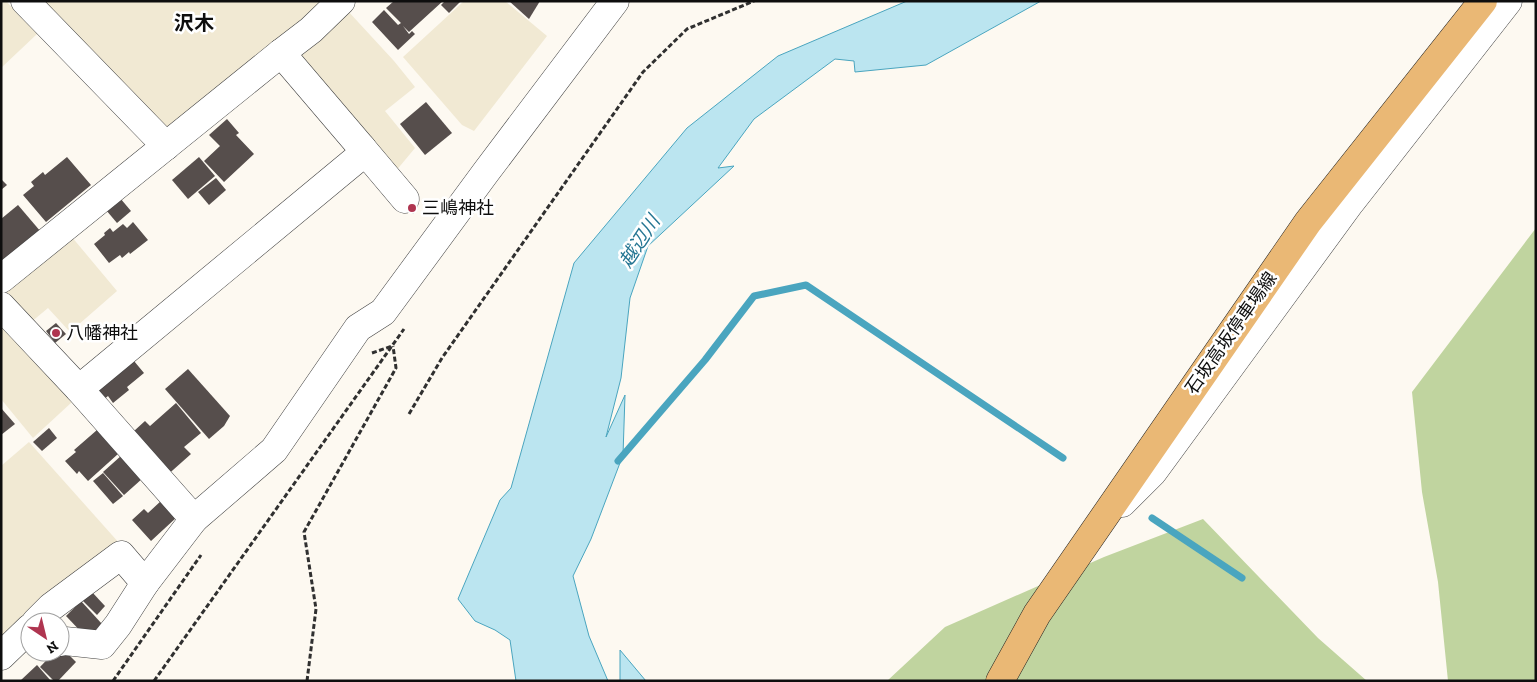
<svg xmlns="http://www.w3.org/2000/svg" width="1537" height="682" font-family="'Zilla Slab','Noto Sans JP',serif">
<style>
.farmland{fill:#f1e9d3}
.forest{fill:#c0d49f}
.water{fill:#bbe5f0;stroke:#4aa5bf}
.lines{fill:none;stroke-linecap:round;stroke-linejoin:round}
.stream{stroke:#4aa5bf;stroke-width:7}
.building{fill:#564e4c}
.minor-casing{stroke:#414141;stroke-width:29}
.major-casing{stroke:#1f1f1f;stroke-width:29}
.path{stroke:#303030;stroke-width:3;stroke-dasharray:5 2.5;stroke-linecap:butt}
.minor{stroke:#fff;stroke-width:28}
.major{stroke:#eab875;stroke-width:28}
.poi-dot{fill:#af3550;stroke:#fff;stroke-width:2}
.labels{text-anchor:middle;stroke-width:5;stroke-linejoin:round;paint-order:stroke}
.poi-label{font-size:18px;fill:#0e0e0e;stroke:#fff;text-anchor:start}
.street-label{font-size:18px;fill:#0e0e0e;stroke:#fff}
.water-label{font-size:19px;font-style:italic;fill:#257693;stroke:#fff}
.quarter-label{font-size:20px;font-weight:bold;fill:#0e0e0e;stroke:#fff}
</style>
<rect width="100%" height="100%" fill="#fdf9f1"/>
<g class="farmland">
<path d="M 1,1 L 6,1 L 37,34 L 1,68 Z"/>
<path d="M 35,1 L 332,1 L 166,132 Z"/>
<path d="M 464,1 L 505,1 L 547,36 L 474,131 L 462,125 L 403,57 Z"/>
<path d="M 347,10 L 394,61 L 415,87 L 385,111 L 415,148 L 395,172 L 297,52 Z"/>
<path d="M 71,236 L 117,291 L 70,332 L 48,308 L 30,323 L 7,297 L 7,288 Z"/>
<path d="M 1,320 L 72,402 L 33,438 L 1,399 Z"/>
<path d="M 29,442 L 120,544 L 1,641 L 1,466 Z"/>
</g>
<g class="forest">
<path d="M 1536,228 L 1536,681 L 1448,681 L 1438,582 L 1422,492 L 1412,392 Z"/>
<path d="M 1203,519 L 1318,638 L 1367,681 L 887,681 L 945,627 L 1104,557 Z"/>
</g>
<g class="water">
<path d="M 907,1 L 1041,1 L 926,65 L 855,72 L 854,61 L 835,59 L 754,119 L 718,168 L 734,166 L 648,246 L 630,298 L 621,378 L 606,437 L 625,395 L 623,455 L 591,539 L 573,576 L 589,636 L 608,681 L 516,681 L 510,640 L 495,630 L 475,621 L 458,599 L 500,500 L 511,488 L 574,263 L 687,128 L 778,56 Z"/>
<path d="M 620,650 L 646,681 L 620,681 Z"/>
</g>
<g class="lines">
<g class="stream">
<path d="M 618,461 L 705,360 L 754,296 L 806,285 L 1063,458"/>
<path d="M 1152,518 L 1242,578"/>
</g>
</g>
<g class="building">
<path d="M 394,1 L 443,1 L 409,32 L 403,26 L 409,34 L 412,31 L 415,34 L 398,50 L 372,22 L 384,10 L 398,25 L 401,23 L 386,8 Z"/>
<path d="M 445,1 L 461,1 L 449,13 L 441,5 Z"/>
<path d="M 509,1 L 540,1 L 529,19 Z"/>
<path d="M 426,102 L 452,133 L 425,155 L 400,124 Z"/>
<path d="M 227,119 L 239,133 L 236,135 L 254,154 L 224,182 L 204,161 L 220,146 L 209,135 Z"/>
<path d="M 67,157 L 91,185 L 46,222 L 23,195 L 34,186 L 31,182 L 43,172 L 45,175 Z"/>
<path d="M 199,157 L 215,176 L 188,199 L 172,180 Z"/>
<path d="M 216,178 L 226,190 L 209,205 L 198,192 Z"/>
<path d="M 1,179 L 7,185 L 1,190 Z"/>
<path d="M 120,198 L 131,211 L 117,223 L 106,210 Z"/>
<path d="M 411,202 L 418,207 L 413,214 L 406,210 Z"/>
<path d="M 18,205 L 41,232 L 1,265 L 1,219 Z"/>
<path d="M 133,222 L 148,240 L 130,254 L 129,252 L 122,258 L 120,255 L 109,263 L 94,244 L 105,235 L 104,233 L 110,228 L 113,232 L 123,224 L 127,228 Z"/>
<path d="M 56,323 L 66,334 L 55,343 L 46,331 Z"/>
<path d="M 134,361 L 144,373 L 127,387 L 129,390 L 113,403 L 108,396 L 102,401 L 95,392 Z"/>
<path d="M 188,369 L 230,416 L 224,426 L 209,439 L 165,389 Z"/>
<path d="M 176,403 L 201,433 L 184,447 L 191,454 L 164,478 L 134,431 L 145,421 L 150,426 Z"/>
<path d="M 1,408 L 15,424 L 1,435 Z"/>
<path d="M 49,428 L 57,438 L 42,451 L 33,442 Z"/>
<path d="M 97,430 L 118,454 L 88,481 L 79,471 L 77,474 L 65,461 L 76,452 L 74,450 Z"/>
<path d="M 122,455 L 143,478 L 124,495 L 103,472 Z"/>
<path d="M 103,473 L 123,496 L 113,504 L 93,481 Z"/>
<path d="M 162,500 L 177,517 L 151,541 L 132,520 L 144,509 L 148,513 Z"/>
<path d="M 91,591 L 105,606 L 97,615 L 82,600 Z"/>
<path d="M 81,601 L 102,624 L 87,638 L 66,616 Z"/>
<path d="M 60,646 L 76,662 L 58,681 L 54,681 L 40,667 Z"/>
<path d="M 37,665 L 51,681 L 20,681 Z"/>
</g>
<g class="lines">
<g class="minor-casing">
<g id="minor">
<path d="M 25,1 L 166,146"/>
<path d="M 362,148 L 405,199"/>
<path d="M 1,279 L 281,53 L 311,30 L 341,1"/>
<path d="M 1,306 L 79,389 L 358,158 L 362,148 L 281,53"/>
<path d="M 1122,503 L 1153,472 L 1350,203 L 1508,1"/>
<path d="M 194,519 L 274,450 L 358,328 L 383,312 L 486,172 L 615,1"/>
<path d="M 36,622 L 51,607 L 121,555 L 145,583 L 194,519 L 79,389"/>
<path d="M 60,642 L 65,641 L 102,645 L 118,625 L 145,583"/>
<path d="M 1,656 L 30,628"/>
</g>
</g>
<g class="major-casing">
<path id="major" d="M 1000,681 L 1037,614 L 1308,222 L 1483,1"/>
</g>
<g class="path">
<path d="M 372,353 L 392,346"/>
<path d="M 409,414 L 442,358 L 643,72 L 687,29 L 754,1"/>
<path d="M 113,681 L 201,555"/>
<path d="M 154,681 L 404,329"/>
<path d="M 307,681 L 316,609 L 304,532 L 396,368 L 393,346"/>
</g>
<use href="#minor" class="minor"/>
<use href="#major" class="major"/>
</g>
<g class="poi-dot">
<circle cx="412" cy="208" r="5"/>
<circle cx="56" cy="333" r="5"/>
</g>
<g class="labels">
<g class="poi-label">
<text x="422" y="214">三嶋神社</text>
<text x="66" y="339">八幡神社</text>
</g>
<g class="street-label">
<text transform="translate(1231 333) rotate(-55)" y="6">石坂高坂停車場線</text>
</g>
<g class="water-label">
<text transform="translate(639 241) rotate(-57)" y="7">越辺川</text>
</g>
<g class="quarter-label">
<text x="194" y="30">沢木</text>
</g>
</g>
<rect width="1537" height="682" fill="none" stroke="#0e0e0e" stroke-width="5"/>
<g transform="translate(45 637) rotate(145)"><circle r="24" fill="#ffffff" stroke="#9f9f9f"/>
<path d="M0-4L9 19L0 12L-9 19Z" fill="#af3550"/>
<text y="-8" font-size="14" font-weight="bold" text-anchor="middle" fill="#0e0e0e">N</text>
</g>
</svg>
